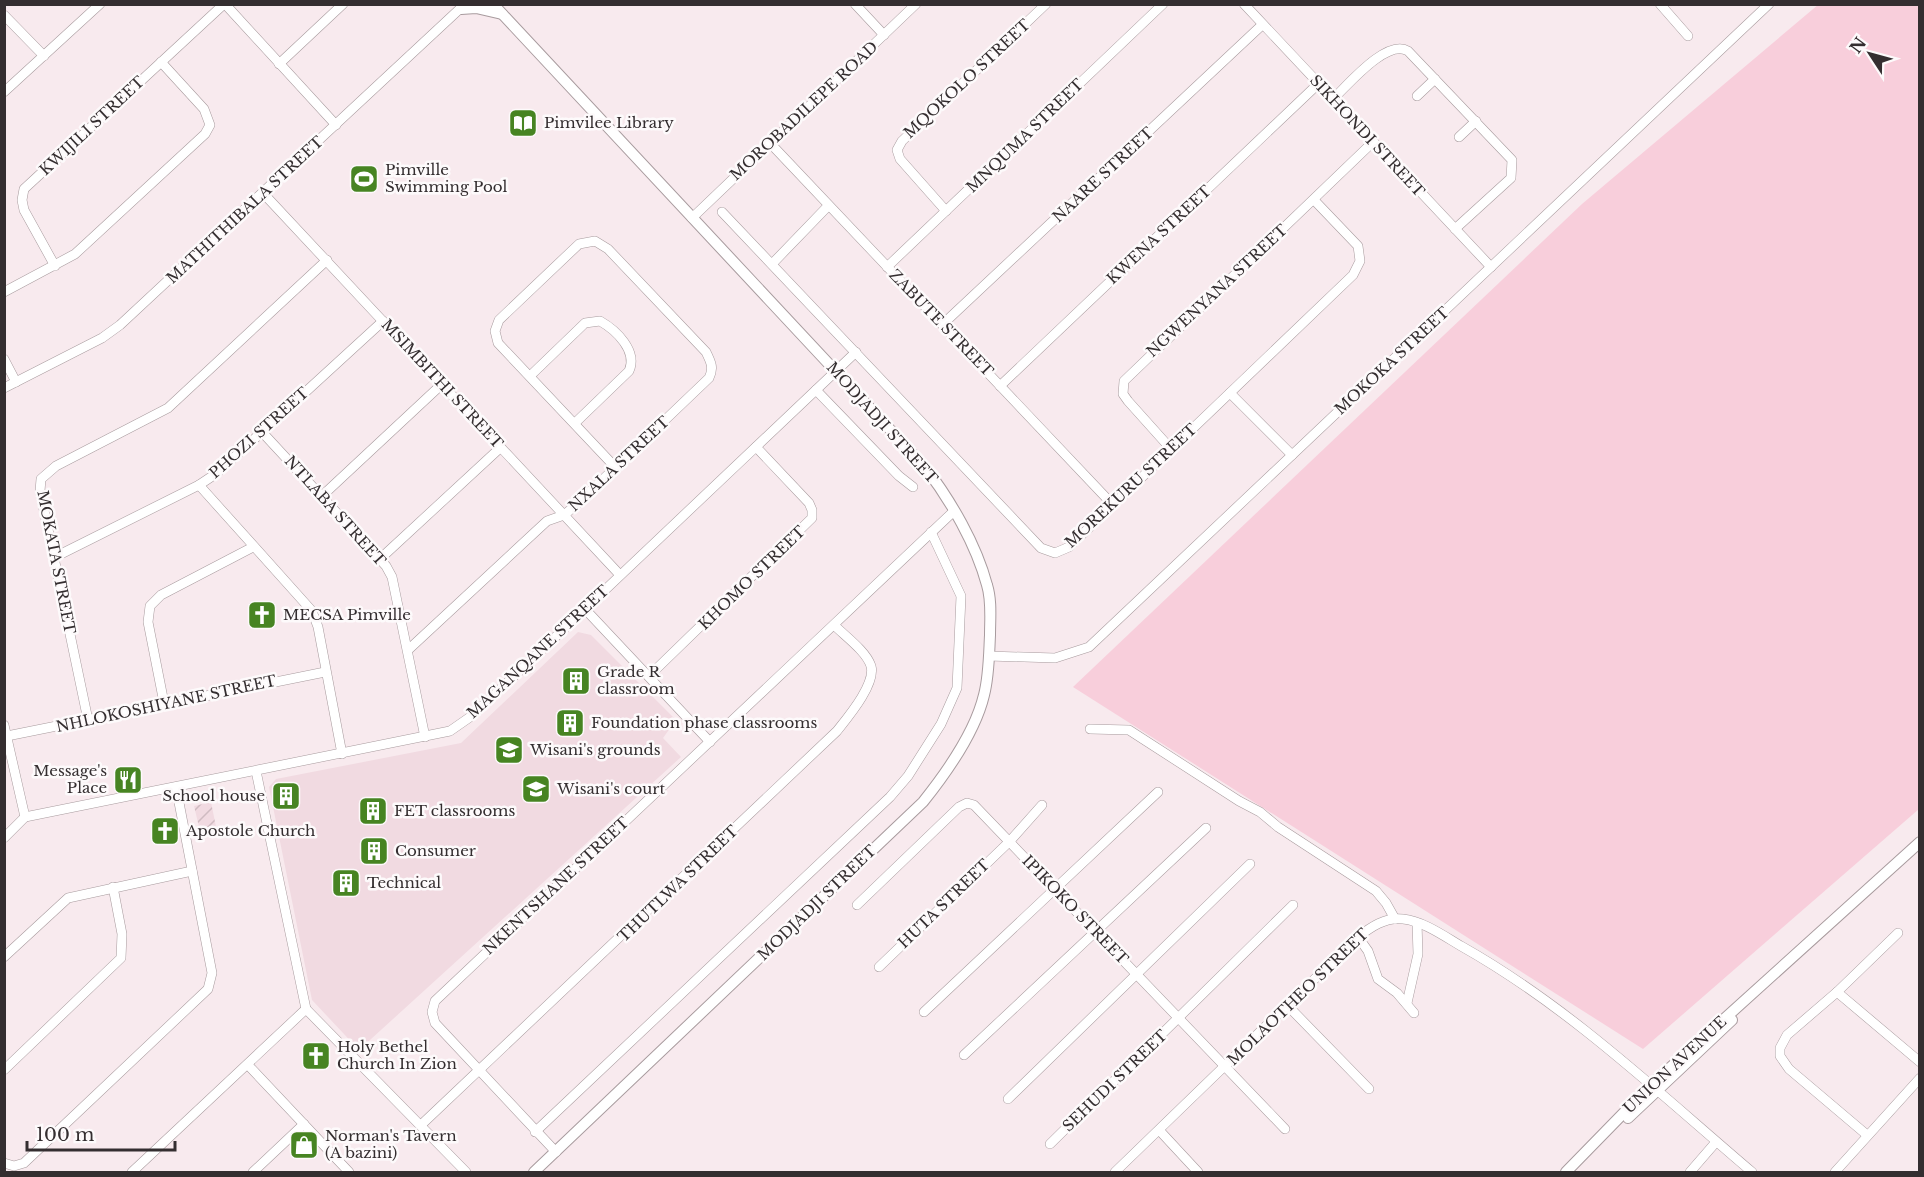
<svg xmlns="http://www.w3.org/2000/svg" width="1924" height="1177" font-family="'Libre Baskerville',serif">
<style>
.built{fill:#f1dae1}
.industrial{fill:url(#industrial-furrows)}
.grass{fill:#f8cedb}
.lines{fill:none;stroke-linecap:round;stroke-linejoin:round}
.minor-casing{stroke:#a89b9e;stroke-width:10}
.tertiary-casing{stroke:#a89b9e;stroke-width:12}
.minor{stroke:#fff;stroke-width:9}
.tertiary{stroke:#fff;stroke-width:10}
.labels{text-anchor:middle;stroke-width:5;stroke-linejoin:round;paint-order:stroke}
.street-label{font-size:15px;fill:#342e30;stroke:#fdfafb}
.poi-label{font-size:15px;fill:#342e30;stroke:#fdfafb;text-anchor:start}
</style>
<defs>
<pattern id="industrial-furrows" width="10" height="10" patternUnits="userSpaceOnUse" patternTransform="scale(1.5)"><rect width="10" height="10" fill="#f1dae1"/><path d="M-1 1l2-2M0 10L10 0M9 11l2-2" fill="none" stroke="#cfbbc1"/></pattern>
</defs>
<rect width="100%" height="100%" fill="#f8eaee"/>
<path class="built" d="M 578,632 L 591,635 L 676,720 L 663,738 L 681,757 L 359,1050 L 312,1000 L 269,787 L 276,779 L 461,743 Z"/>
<path class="industrial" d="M 211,802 L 216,827 L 200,831 L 194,806 Z"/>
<path class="grass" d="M 1819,4 L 1919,5 L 1919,809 L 1643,1049 L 1073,687 L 1582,204 Z"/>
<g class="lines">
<g class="minor-casing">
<g id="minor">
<path d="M 225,4 L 336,125"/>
<path d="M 855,4 L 884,35"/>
<path d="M 1244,4 L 1491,267"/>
<path d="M 1660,4 L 1688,36"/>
<path d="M 4,15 L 44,56"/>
<path d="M 279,64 L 343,4"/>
<path d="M 4,92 L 100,4"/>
<path d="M 1417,96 L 1435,79"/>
<path d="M 1333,99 C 1348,85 1387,38 1408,51 L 1512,160 L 1511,178 L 1455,229"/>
<path d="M 1459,137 L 1476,121"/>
<path d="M 770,143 L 1112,504"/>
<path d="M 263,193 L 620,575"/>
<path d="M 946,211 L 900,159 L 897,150 L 902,141 L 1046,4"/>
<path d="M 722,212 L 1041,548 L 1055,553 L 1069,547 L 1353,275 L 1360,261 L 1358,246 L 1314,200"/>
<path d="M 692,218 L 916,4"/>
<path d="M 772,264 L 828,206"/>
<path d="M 55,266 L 24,210 L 22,200 L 24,189 L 224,4"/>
<path d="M 887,267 L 1163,4"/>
<path d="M 4,292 L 75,254 L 205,134 L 210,125 L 204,109 L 161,62"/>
<path d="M 943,324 L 1262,25"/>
<path d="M 4,359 L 16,382"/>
<path d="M 530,376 L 585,323 L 600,321 C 616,330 638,351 629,371 L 575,423"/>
<path d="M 1000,386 L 1318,84"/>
<path d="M 4,388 L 102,338 L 120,325 L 465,4"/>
<path d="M 816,390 L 899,476 L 913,487"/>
<path d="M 1230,393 L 1292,455"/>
<path d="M 262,432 L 386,566 L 392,577 L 425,737"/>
<path d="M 1171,449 L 1128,401 L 1123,394 L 1124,381 L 1373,142"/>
<path d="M 199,485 L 312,611 L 318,627 L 342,754"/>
<path d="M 323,495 L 441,385"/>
<path d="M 55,557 L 199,485 L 217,473 L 383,321"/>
<path d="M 381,558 L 500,448"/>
<path d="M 585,609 L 710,742"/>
<path d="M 408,650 L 547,521 L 564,515 L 576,505 L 709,378 C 714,368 711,362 706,352 L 608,249 L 595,241 L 579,244 L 499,320 L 495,331 L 498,343 L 616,468"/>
<path d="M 989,656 L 1055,658 L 1089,647 L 1769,4"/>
<path d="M 649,676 L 812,518 L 812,510 L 809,503 L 756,447"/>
<path d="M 164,703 L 148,622 L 150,606 L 161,595 L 253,547"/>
<path d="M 88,720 L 40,491 L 41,479 L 56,466 L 168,408 L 327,260"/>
<path d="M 4,725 L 25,817"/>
<path d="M 1090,729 L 1129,730 L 1239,801 L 1260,812 L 1278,827 L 1376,891 L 1386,903 L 1395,919"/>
<path d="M 7,736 L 325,672"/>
<path d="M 256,771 L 306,1009 L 466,1172"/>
<path d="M 4,838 L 25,817 L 450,731 L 473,715 L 856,352"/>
<path d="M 857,905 L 959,807 L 967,803 L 974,805 L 1285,1129"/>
<path d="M 1358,937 L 1368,951 L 1378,979 L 1397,993 L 1414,1013"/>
<path d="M 4,957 L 68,898 L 192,871"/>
<path d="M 879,967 L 1009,842 L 1042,805"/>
<path d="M 1837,992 L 1920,1062"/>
<path d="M 1407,1003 L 1418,954 L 1417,923"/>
<path d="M 1288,1006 L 1369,1089"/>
<path d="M 924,1012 L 1158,792"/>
<path d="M 964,1055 L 1206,828"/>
<path d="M 248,1065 L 349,1172"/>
<path d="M 4,1070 L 121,958 L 122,934 L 113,887"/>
<path d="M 1008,1099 L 1250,864"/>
<path d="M 421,1125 L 837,731 C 848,717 876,684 871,666 C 866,651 845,636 834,625"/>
<path d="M 1159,1130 L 1198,1172"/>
<path d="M 535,1132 L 890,797 L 908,776 L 941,724 L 957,688 L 961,596 L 931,532"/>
<path d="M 1867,1135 L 1789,1069 L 1780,1056 L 1780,1048 L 1787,1035 L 1837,992 L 1898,933"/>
<path d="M 1050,1144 L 1293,905"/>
<path d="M 556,1152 L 435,1023 L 432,1012 L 435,1001 L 954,511"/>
<path d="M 4,1163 L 14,1166 L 24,1163 L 208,989 L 212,973 L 176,787"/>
<path d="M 132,1172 L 306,1009"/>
<path d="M 253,1172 L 304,1124"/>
<path d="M 1115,1172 L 1358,937 C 1371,927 1385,917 1403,919 C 1423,921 1444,936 1461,946 C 1568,1006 1659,1093 1752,1172"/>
<path d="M 1690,1172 L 1716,1142"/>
<path d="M 1835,1172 L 1920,1078"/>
</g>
</g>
<g class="tertiary-casing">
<g id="tertiary">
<path d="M 493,4 L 925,467 C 951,501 976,544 987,585 C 992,601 990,619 990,635 C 989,655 989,676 984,695 C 975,733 947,772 923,802 L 534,1172"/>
<path d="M 461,9 L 476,8 L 502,14"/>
<path d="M 1628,1118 L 1732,1020"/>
<path d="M 1566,1172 L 1650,1086 L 1920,842"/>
</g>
</g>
<use href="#minor" class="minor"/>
<use href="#tertiary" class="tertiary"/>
</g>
<defs>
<g id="library-square" transform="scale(1.5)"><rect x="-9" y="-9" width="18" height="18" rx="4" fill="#478422" stroke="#fdfafb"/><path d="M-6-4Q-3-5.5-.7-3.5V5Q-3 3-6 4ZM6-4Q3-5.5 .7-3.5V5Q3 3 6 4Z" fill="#fff"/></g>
<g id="stadium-square" transform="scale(1.5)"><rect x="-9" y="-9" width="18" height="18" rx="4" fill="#478422" stroke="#fdfafb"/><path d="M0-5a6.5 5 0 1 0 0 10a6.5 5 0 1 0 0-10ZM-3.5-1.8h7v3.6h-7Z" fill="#fff"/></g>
<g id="church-square" transform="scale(1.5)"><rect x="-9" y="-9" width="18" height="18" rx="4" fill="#478422" stroke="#fdfafb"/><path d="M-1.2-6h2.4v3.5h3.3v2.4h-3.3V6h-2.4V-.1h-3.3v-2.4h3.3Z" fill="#fff"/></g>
<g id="building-square" transform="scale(1.5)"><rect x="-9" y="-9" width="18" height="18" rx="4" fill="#478422" stroke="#fdfafb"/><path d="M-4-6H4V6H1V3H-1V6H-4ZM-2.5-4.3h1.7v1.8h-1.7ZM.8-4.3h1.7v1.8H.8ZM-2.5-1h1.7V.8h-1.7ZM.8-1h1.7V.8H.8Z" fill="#fff"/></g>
<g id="school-square" transform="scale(1.5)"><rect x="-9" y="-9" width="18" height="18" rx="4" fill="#478422" stroke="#fdfafb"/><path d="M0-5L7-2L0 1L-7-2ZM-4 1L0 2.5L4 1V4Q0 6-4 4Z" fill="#fff"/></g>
<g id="restaurant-square" transform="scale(1.5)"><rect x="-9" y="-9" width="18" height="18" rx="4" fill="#478422" stroke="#fdfafb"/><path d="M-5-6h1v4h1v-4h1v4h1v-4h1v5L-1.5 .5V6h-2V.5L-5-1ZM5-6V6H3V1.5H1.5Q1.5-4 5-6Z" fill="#fff"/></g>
<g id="shop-square" transform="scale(1.5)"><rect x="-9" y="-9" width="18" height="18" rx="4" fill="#478422" stroke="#fdfafb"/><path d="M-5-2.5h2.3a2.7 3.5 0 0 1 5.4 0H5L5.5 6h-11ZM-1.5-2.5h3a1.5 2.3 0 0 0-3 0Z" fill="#fff"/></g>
</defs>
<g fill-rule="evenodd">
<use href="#library-square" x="523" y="123"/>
<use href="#stadium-square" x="364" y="179"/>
<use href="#church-square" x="262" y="615"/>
<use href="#building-square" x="576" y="681"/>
<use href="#building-square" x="570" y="723"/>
<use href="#school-square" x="509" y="750"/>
<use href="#restaurant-square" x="128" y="780"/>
<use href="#school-square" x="536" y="789"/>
<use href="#building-square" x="286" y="796"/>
<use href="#building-square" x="373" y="811"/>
<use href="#church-square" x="165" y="831"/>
<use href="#building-square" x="374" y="851"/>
<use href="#building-square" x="346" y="883"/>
<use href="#church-square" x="316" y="1056"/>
<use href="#shop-square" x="304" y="1145"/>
</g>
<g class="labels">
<g class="street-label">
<text transform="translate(967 79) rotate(-43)" y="5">MQOKOLO STREET</text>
<text transform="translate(804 111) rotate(-43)" y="5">MOROBADILEPE ROAD</text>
<text transform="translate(92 126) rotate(-43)" y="5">KWIJILI STREET</text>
<text transform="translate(1025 136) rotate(-44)" y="5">MNQUMA STREET</text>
<text transform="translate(1367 136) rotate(47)" y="5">SIKHONDI STREET</text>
<text transform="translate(1103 175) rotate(-43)" y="5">NAARE STREET</text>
<text transform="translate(245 210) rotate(-43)" y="5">MATHITHIBALA STREET</text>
<text transform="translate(1159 235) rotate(-43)" y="5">KWENA STREET</text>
<text transform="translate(1217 291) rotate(-43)" y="5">NGWENYANA STREET</text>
<text transform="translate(941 323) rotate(46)" y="5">ZABUTE STREET</text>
<text transform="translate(1392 361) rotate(-43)" y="5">MOKOKA STREET</text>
<text transform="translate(442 384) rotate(47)" y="5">MSIMBITHI STREET</text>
<text transform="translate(882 423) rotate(48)" y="5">MODJADJI STREET</text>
<text transform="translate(259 433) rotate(-42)" y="5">PHOZI STREET</text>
<text transform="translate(619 464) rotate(-43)" y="5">NXALA STREET</text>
<text transform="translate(1131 486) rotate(-43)" y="5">MOREKURU STREET</text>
<text transform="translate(335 511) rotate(48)" y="5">NTLABA STREET</text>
<text transform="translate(56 562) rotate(79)" y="5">MOKATA STREET</text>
<text transform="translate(752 578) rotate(-44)" y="5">KHOMO STREET</text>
<text transform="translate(538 652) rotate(-43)" y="5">MAGANQANE STREET</text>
<text transform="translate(166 704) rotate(-12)" y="5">NHLOKOSHIYANE STREET</text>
<text transform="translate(678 884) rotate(-44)" y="5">THUTLWA STREET</text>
<text transform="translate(556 886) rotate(-43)" y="5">NKENTSHANE STREET</text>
<text transform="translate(817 903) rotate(-44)" y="5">MODJADJI STREET</text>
<text transform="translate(944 904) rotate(-44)" y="5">HUTA STREET</text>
<text transform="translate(1075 910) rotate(46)" y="5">IPIKOKO STREET</text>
<text transform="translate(1298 997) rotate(-44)" y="5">MOLAOTHEO STREET</text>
<text transform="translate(1675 1065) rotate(-43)" y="5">UNION AVENUE</text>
<text transform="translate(1115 1081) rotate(-44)" y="5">SEHUDI STREET</text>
</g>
<g class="poi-label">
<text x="544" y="128">Pimvilee Library</text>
<text x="385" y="175">Pimville<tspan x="385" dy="17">Swimming Pool</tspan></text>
<text x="283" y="620">MECSA Pimville</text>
<text x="597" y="677">Grade R<tspan x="597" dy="17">classroom</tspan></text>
<text x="591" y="728">Foundation phase classrooms</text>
<text x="530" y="755">Wisani's grounds</text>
<text x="107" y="776" text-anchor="end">Message's<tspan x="107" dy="17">Place</tspan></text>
<text x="557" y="794">Wisani's court</text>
<text x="265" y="801" text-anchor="end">School house</text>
<text x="394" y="816">FET classrooms</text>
<text x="186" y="836">Apostole Church</text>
<text x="395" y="856">Consumer</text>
<text x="367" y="888">Technical</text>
<text x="337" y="1052">Holy Bethel<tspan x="337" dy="17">Church In Zion</tspan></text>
<text x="325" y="1141">Norman's Tavern<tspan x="325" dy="17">(A bazini)</tspan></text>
</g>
</g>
<rect width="1924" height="1177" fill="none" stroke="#342e30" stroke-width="12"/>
<g transform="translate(1870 54) rotate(306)" stroke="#fdfafb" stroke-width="4.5" paint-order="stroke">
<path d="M0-4.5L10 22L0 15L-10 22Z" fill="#342e30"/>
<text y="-9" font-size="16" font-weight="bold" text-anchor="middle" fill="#342e30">N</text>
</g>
<path d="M27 1141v9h148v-9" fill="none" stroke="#342e30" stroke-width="3"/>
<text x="36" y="1141" font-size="18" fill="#342e30" stroke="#fdfafb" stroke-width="4.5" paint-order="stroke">100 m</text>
</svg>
